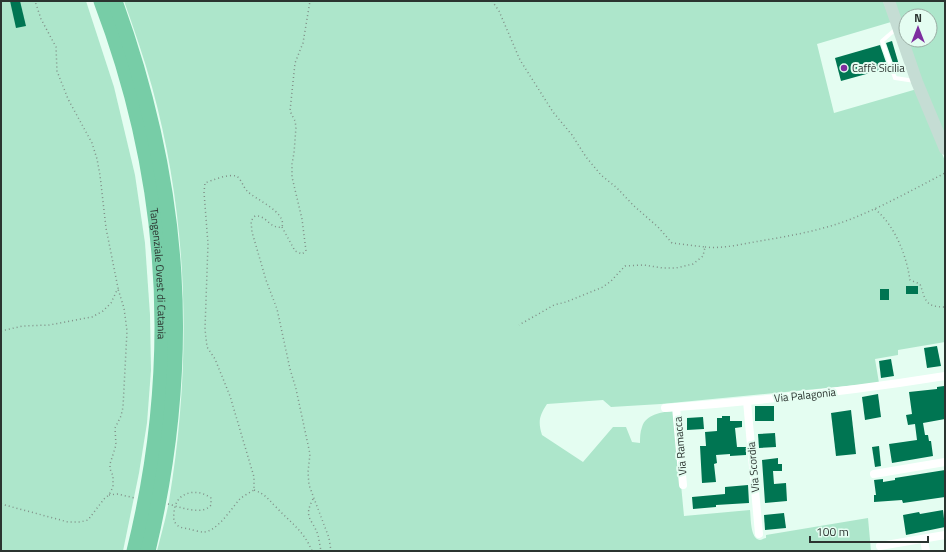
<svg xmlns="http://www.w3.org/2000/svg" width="946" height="552" font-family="'Titillium Web',sans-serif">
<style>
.green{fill:#ade6cb}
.building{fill:#007552}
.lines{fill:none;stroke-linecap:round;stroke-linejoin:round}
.path{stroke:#809088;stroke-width:1.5;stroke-dasharray:1 3;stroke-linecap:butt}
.lane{stroke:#fff;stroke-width:4}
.street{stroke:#fff;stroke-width:8}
.secondary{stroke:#c5ddd4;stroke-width:12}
.highway{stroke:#77cda7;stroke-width:15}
.poi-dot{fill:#7d2e9f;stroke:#e4fdf1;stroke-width:1.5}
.labels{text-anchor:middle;stroke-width:4;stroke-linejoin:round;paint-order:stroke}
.poi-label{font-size:11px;fill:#2b3430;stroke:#e4fdf1;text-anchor:start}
.street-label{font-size:11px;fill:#2b3430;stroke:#e4fdf1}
</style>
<rect width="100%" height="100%" fill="#e4fdf1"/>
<g class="green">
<path d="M 1,1 L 86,1 L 114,87 L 135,175 L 145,243 L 150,315 L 151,370 L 147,423 L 139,473 L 123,551 L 1,551 Z"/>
<path d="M 124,1 L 883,1 L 891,22 L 817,44 L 834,113 L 917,89 L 945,161 L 945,342 L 898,350 L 898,355 L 875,359 L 879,383 L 661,404 L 611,407 L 603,400 L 547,404 C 539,416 538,422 542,435 L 583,462 L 613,427 L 626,427 L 632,442 L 640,443 C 640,438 640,432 642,427 C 646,414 662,412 674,411 L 684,516 L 750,510 C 751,517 750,539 760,540 C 762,540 764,538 766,538 L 766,535 L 868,518 L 871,551 L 157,551 C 161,535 166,518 169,501 C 192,364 189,221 152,87 C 144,58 134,29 124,1 Z"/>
<path d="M 893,1 L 945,1 L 945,135 L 915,66 L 906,40 L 930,40 L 930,16 L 906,16 L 906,39 Z"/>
</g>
<g class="building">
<path d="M 10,1 L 20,1 L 26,26 L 16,28 Z"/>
<path d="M 892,41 L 899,65 L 894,66 L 886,43 Z"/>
<path d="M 880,45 L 888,68 L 841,81 L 835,58 Z"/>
<rect x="906" y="286" width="12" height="8"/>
<rect x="880" y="289" width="9" height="11"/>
<path d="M 937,346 L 941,366 L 927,368 L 924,348 Z"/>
<path d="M 891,359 L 894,376 L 881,378 L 879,361 Z"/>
<path d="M 944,386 L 945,388 L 945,419 L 923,423 L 925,435 L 928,435 L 929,441 L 931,441 L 933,456 L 892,463 L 889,444 L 917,440 L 915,424 L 908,425 L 906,415 L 912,414 L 909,392 L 937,389 L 937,387 Z"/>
<path d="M 878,394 L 881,417 L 865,420 L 862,397 Z"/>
<rect x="755" y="406" width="19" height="15"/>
<path d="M 851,410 L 856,454 L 836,456 L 831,413 Z"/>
<path d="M 722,416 L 730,416 L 730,421 L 742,421 L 742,427 L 735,428 L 737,447 L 746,447 L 746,455 L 730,456 L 730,454 L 716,455 L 717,463 L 714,464 L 716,482 L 702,483 L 700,446 L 706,446 L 705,432 L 717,431 L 717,418 L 722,418 Z"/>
<path d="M 703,417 L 704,429 L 687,430 L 687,418 Z"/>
<path d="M 775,433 L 776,447 L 759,448 L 758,434 Z"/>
<path d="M 879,446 L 881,466 L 875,467 L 872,447 Z"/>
<path d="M 778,458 L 778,464 L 782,464 L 782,471 L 773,471 L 774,484 L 786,483 L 787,501 L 765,503 L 762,460 Z"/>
<path d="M 945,470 L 945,497 L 903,503 L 902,500 L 874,502 L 874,495 L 876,495 L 874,480 L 883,479 L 883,482 L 895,480 L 895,478 Z"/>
<path d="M 748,485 L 749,503 L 716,505 L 716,507 L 693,509 L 692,497 L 725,494 L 725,487 Z"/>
<path d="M 943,510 L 945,527 L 906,535 L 903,515 L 919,512 L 920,514 Z"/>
<path d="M 784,513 L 786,528 L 765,530 L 764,515 Z"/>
</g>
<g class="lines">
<g class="path">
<path d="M 492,1 L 499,11 L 520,60 L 553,112 L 572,135 L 586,157 L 601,175 L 617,188 L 634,206 L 658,227 L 672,243 L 705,247 L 703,256 L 693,264 L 676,268 L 663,268 L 644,265 L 625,266 L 611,281 L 603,287 L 566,302 L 554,305 L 519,325"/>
<path d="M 875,209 C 895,226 906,254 910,280 L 920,284 C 926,301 925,307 945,307"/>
<path d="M 282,227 L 295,251 L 302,254 L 306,251 L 302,219 L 292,177 L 292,164 L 294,153 L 296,127 L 295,121 L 290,111 L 295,63 L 303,43 L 310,1"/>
<path d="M 705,247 C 723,249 742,244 760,241 C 795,235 830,229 863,214 C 891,202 918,187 945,173"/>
<path d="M 1,331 L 23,326 L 49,325 L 92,317 L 103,311 L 111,303 L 118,288 L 106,228 L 100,175 L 97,159 L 92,143 L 68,99 L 57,71 L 56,47 L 41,19 L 35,1"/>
<path d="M 254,490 C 265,494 268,499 276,507 C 290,522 304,531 312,551"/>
<path d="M 109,495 L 117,494 L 135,498"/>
<path d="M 313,499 C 303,518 312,518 318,535 C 319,540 320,546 321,551"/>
<path d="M 1,504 L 68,522 L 80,522 L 88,520 L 104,499 L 109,495 L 113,487 L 113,476 L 110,469 L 110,464 L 116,445 L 115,428 L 121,416 L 123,407 L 127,331 L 124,308 L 118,289"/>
<path d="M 168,504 C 180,507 202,516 211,505 L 211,498 C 196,487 174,492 174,514 C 173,518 174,522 177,525 C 180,528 185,528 189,529 C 193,530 199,532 203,532 C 217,532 231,509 239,500 C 243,496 249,493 254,490 L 254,477 L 230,396 L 215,359 L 207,347 L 205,329 L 208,244 L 204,192 L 205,183 C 213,180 227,174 236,176 C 241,178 243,187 247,191 C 256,200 287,212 282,227 C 269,229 267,215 255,216 L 251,221 L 252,232 L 266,280 L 277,309 L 290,369 L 296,389 L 310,454 L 308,472 L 309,485 L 329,538 L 331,551"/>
</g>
<path class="lane" d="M 897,28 L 882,41 L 895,78 L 915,81"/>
<g class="street">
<path d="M 747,401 L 759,534"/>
<path d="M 676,407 L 683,485"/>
<path d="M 665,408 C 759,401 852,391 945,376"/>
<path d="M 874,474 L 945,462"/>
<path d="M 924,539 L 926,551"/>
<path d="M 880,546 L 945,535"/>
</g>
<path class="secondary" d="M 889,1 L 917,82 L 945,149"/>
<g class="highway">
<path id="s1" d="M 101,1 C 169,180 180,365 134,551"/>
<path d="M 115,1 C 182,186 194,359 148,551"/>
</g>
</g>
<circle class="poi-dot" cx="844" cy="68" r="4"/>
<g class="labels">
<g class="poi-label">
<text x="852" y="72">Caffè Sicilia</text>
</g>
<g class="street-label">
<text dy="4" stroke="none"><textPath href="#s1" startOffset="280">Tangenziale Ovest di Catania</textPath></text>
<text transform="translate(805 395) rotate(-6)" y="4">Via Palagonia</text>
<text transform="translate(680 446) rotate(-95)" y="4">Via Ramacca</text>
<text transform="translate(753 467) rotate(-95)" y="4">Via Scordia</text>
</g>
</g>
<rect width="946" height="552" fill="none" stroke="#2b3430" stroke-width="4"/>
<g transform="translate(918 28)"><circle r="19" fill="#e4fdf1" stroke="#9aada4"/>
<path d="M0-3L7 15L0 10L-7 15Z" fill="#7d2e9f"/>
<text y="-6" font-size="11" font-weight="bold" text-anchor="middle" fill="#2b3430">N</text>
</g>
<path d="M810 536v6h118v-6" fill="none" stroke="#2b3430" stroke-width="2"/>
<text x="816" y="536" font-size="12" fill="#2b3430" stroke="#e4fdf1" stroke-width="3" paint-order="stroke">100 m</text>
</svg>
